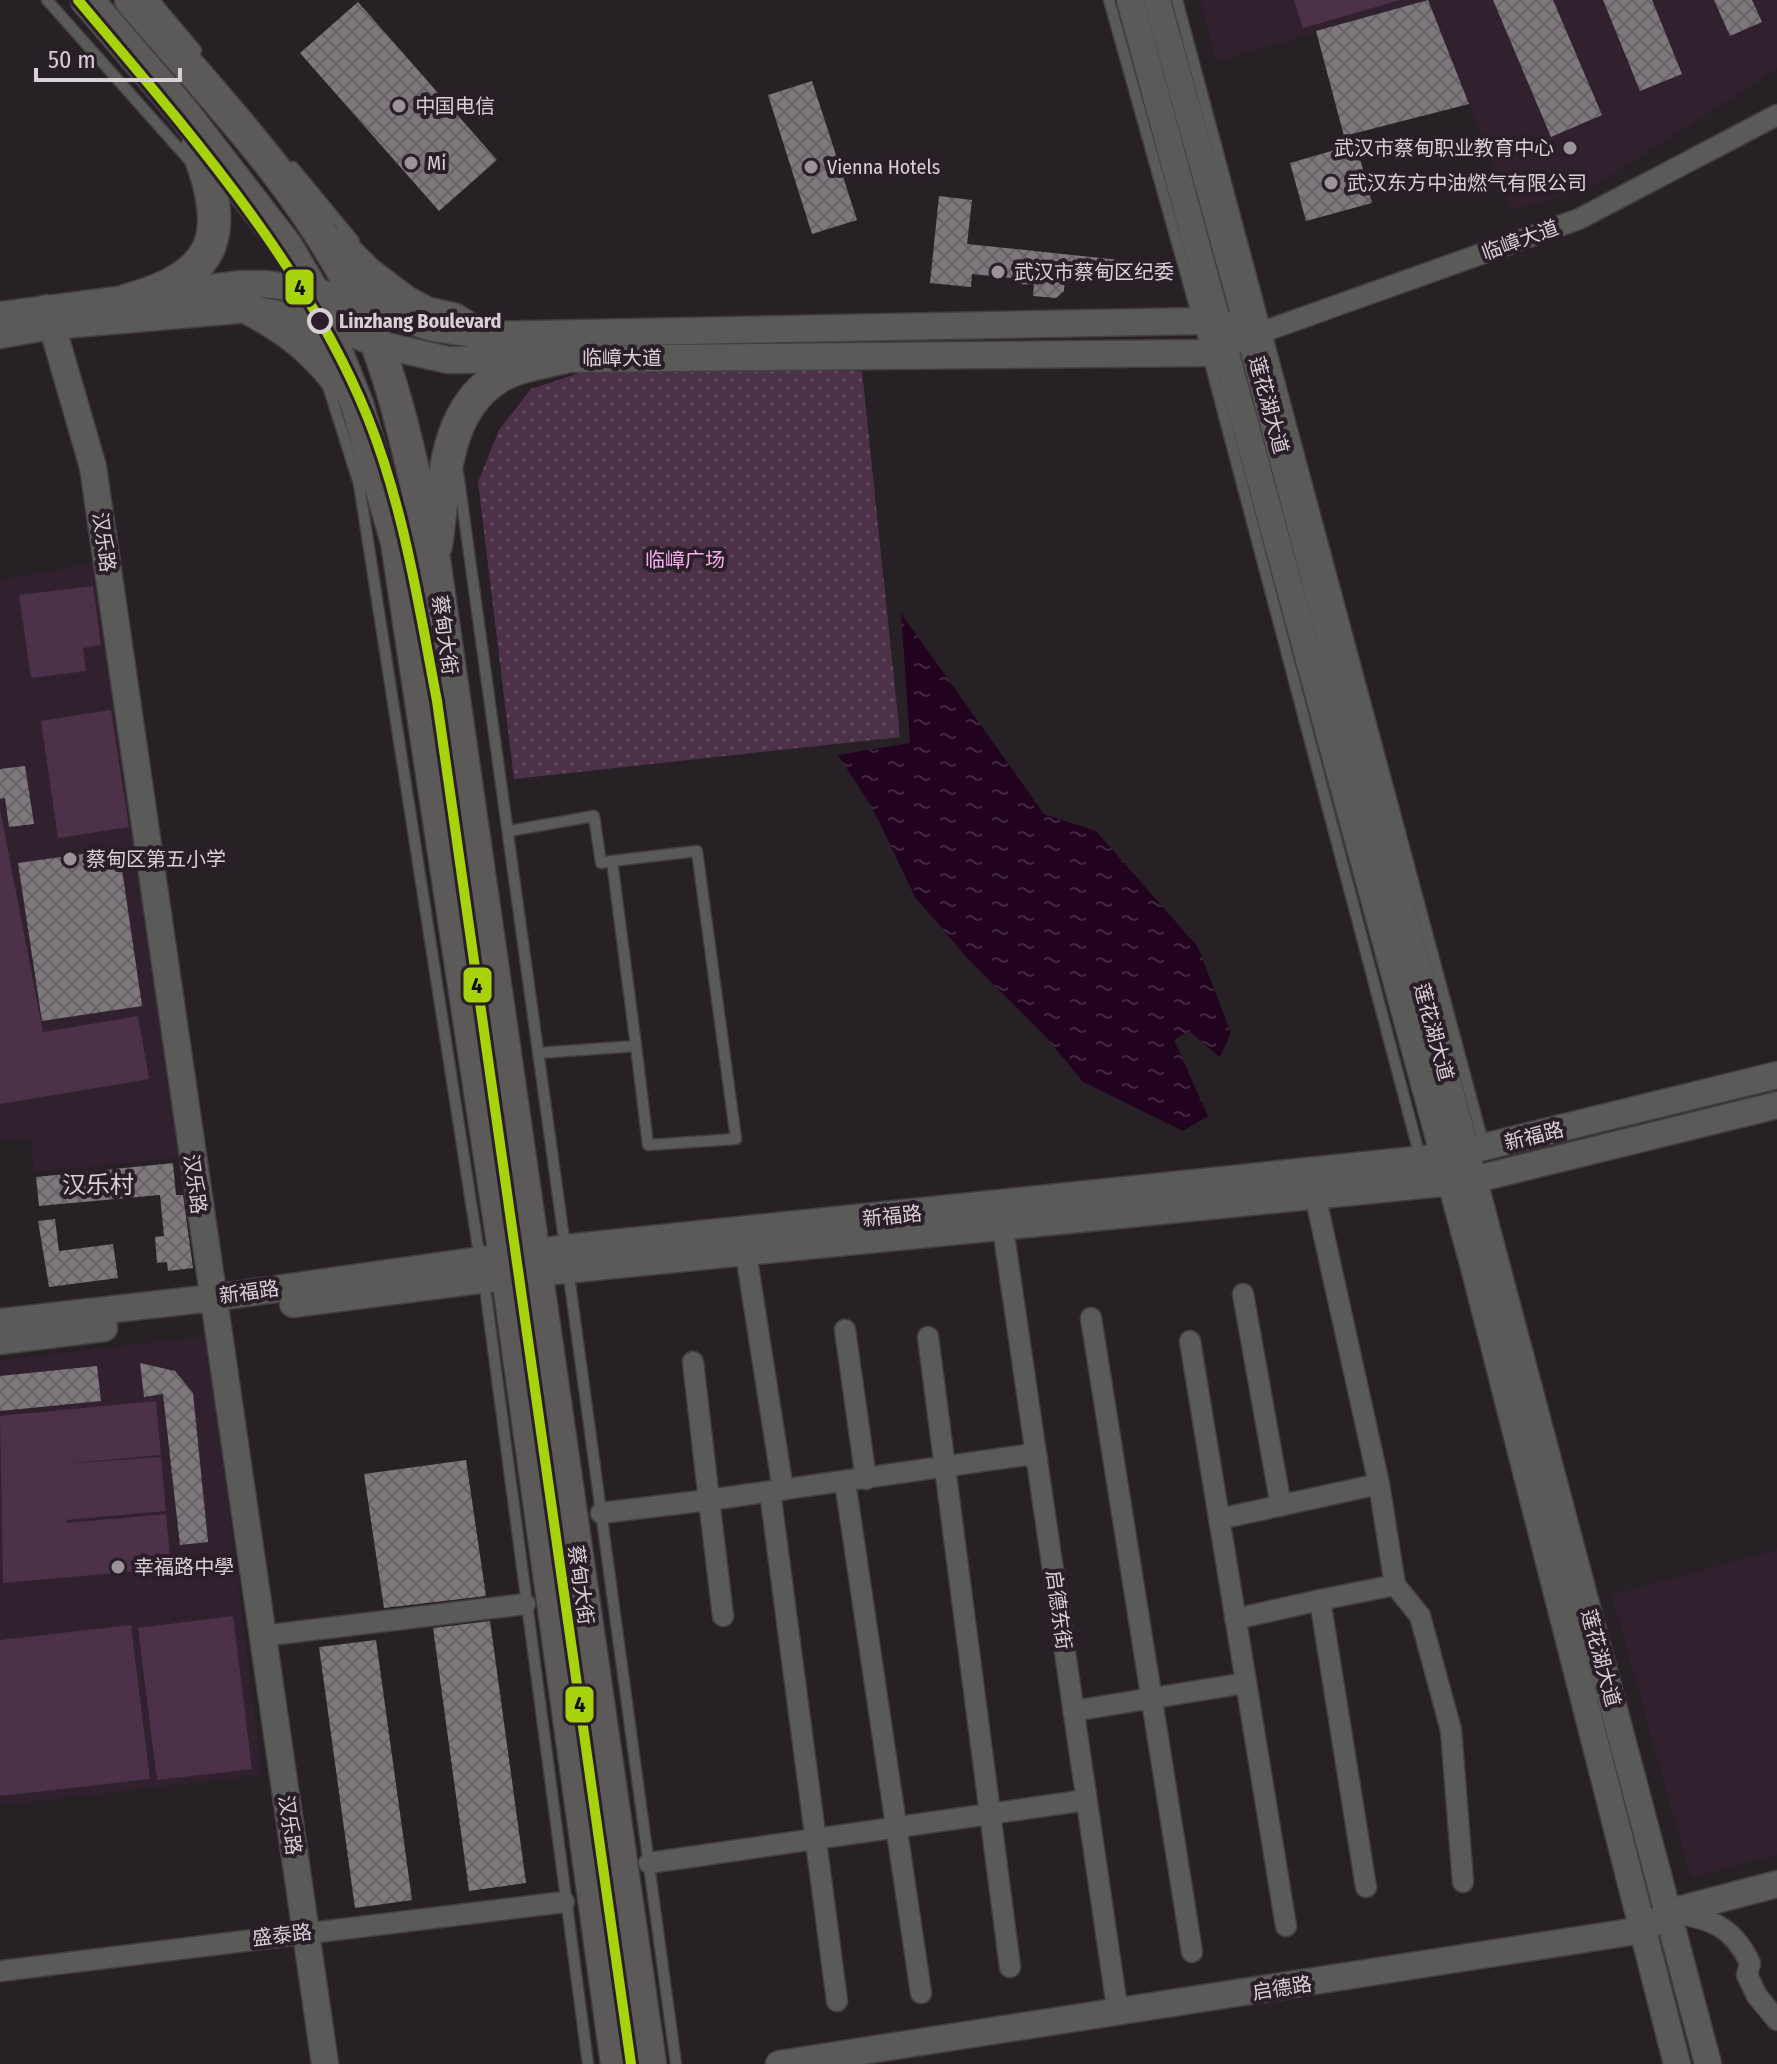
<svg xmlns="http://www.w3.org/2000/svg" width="1777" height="2064" font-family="'Fira Sans Condensed','Noto Sans SC',sans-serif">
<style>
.built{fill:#31212f}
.grass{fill:#4d3149}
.park{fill:url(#park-dots)}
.water{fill:url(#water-ripples)}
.building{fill:url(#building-cross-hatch)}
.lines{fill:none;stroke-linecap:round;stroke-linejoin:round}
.service-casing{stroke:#433e41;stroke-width:13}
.minor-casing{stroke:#433e41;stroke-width:23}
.tertiary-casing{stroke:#433e41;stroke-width:29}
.primary-casing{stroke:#433e41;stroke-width:35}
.service{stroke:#5a5a58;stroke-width:10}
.minor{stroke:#5a5a58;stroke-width:20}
.tertiary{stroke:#5a5a58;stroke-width:26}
.primary{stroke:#5b5a59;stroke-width:32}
.metro-1-casing{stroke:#2a1e28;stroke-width:16}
.metro-1{stroke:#a6d30b;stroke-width:10}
.poi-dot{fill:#9b9399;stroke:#2a1e28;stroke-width:3}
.stop-dot{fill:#2a1e28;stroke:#d9d0d7;stroke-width:4}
.labels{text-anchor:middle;stroke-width:8;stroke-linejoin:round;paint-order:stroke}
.poi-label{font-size:20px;fill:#d9d0d7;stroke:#2a1e28;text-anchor:start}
.street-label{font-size:20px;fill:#d9d0d7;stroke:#2a1e28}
.stop-label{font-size:20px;font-weight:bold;fill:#d9d0d7;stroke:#2a1e28;text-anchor:start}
.park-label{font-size:20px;fill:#f6aeed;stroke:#2a1e28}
.quarter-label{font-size:24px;fill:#d9d0d7;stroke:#2a1e28}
.line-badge{stroke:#2a1e28;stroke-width:3}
.pale-badge-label{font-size:22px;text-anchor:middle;font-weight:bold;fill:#111}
</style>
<defs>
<pattern id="park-dots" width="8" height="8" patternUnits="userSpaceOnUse" patternTransform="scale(2)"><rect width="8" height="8" fill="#4d3149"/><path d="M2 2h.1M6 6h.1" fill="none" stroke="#664e62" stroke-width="1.8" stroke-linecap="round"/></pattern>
<pattern id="water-ripples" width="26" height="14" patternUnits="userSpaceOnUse" patternTransform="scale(2)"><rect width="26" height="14" fill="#21031f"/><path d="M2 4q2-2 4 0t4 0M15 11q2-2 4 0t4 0" fill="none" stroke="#41273f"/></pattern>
<pattern id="building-cross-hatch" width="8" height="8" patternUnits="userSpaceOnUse" patternTransform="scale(2)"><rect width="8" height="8" fill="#7e787d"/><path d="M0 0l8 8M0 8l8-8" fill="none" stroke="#666165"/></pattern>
</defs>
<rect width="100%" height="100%" fill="#272126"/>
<g class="built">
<path d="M 1200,0 L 1777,0 L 1777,69 L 1586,191 L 1511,210 L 1428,0 L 1216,61 Z"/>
<path d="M 97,563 L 182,1158 L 34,1172 L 30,1138 L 0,1141 L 0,580 Z"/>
<path d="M 208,1336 L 262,1775 L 0,1805 L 0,1360 Z"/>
<path d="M 1777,1550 L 1777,1854 L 1691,1878 L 1612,1595 Z"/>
</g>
<g class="grass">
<path d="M 1294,0 L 1400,0 L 1303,28 Z"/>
<path d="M 93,586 L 101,645 L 83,648 L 86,671 L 31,678 L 19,595 Z"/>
<path d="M 111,710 L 129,827 L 58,838 L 41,721 Z"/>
<path d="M 0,809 L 43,1032 L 138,1016 L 149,1079 L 0,1104 Z"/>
<path d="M 156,1401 L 161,1455 L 61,1464 L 161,1457 L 166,1511 L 66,1520 L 67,1523 L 166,1514 L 171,1568 L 3,1583 L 0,1416 Z"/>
<path d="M 233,1616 L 252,1769 L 157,1780 L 138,1628 Z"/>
<path d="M 131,1625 L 150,1779 L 0,1796 L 0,1640 Z"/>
</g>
<path class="park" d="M 687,363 L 862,371 L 900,737 L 514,779 L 478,482 L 499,430 L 531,389 L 598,367 Z"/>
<path class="water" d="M 901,613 L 1044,814 L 1096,831 L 1198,947 L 1231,1033 L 1220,1057 L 1189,1031 L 1174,1040 L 1208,1116 L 1183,1131 L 1083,1082 L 1044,1035 L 970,961 L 915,897 L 873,809 L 838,755 L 910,743 Z"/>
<g class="building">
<path d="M 1428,0 L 1469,104 L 1344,136 L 1316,31 Z"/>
<path d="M 1493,0 L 1553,0 L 1602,115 L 1551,137 Z"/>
<path d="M 1603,0 L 1652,0 L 1682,74 L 1640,91 Z"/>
<path d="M 1714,0 L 1752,0 L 1762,22 L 1730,36 Z"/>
<path d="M 358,2 L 497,160 L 439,211 L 300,53 Z"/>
<path d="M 812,81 L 857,220 L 812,234 L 768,95 Z"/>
<path d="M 1356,144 L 1372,203 L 1306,221 L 1290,163 Z"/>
<path d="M 939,196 L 972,200 L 967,244 L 1120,260 L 1118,283 L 1065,277 L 1064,291 L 1056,298 L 1033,296 L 1034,285 L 1021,284 L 1021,279 L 972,274 L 971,287 L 930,283 Z"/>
<path d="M 25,766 L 34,824 L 9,827 L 5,798 L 0,799 L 0,769 Z"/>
<path d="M 119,849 L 142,1006 L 42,1021 L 18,863 Z"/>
<path d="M 173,1163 L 176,1195 L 183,1195 L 193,1268 L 168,1271 L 167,1262 L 157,1263 L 155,1237 L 164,1236 L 160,1195 L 39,1206 L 36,1177 Z"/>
<path d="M 55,1219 L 59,1251 L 113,1244 L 118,1278 L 49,1287 L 38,1221 Z"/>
<path d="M 140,1363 L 175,1371 L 193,1393 L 208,1542 L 180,1545 L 163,1394 L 144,1397 Z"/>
<path d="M 97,1366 L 101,1401 L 0,1411 L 0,1376 Z"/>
<path d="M 466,1460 L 486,1596 L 384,1608 L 364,1474 Z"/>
<path d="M 490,1621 L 526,1883 L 469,1891 L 433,1628 Z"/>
<path d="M 376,1640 L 412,1900 L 355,1908 L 319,1647 Z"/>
</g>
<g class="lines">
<g class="service-casing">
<g id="service">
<path d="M 47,0 L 189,160"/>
<path d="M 154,0 L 196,50"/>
<path d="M 1109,0 L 1199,321 L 1420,1157"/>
<path d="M 1177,0 L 1484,1146"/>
<path d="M 293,167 L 354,241"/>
<path d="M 328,386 L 359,484 L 480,1260"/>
<path d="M 458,473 L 565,1246"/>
<path d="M 508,831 L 594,816 L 601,863 L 612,861"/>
<path d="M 538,1053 L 636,1046 L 612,861 L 697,851 L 736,1139 L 648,1145 L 636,1046"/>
<path d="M 568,1269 L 676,2064"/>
<path d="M 484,1280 L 588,2064"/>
</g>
</g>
<g class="minor-casing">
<g id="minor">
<path d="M 1249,332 L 1268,330 L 1579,219 L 1777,115"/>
<path d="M 1315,1195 L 1379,1484"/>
<path d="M 1001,1215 L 1118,2014"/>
<path d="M 746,1254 L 783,1490"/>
<path d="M 1243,1294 L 1281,1506"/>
<path d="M 1091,1318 L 1192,1952"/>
<path d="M 845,1330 L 866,1479"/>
<path d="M 928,1337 L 1010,1967"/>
<path d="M 1190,1341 L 1286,1926"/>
<path d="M 845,1482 L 921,1993"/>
<path d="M 770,1492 L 837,2001"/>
<path d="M 601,1513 L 709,1500 L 693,1362"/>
<path d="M 1219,1519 L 1379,1484 L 1395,1585 L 1420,1616 L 1451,1730 L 1463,1882"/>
<path d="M 723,1616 L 709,1500 L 1026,1455 L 1037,1459"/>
<path d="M 1235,1619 L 1320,1600"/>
<path d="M 262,1636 L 525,1604"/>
<path d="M 1073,1711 L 1246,1683"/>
<path d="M 649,1863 L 1086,1800"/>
<path d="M 1366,1887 L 1320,1600 L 1395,1585"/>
<path d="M 1674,1913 C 1712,1919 1733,1927 1750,1963 L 1747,1975 L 1757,1996 L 1777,2020"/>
<path d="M 0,1971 L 564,1902"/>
</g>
</g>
<g class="tertiary-casing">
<g id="tertiary">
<path d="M 1130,0 L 1475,1271 L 1677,2064"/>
<path d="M 1157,0 L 1249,332 L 1708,2064"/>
<path d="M 47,308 L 93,467 L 325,2064"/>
<path d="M 0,315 L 241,284 L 265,284 L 312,290 L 433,328 L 479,335 L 1199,321 L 1231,326"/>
<path d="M 0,335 L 52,326 L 250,309 L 328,323 L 377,344 L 448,360 L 1206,353 L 1240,338"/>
<path d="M 293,1304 L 535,1273 L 1473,1180 L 1777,1105"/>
<path d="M 0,1322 L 212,1298 L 565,1248 L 1443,1157 L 1777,1075"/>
<path d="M 0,1341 L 104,1328"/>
<path d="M 779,2064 L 1643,1930 L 1670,1912 L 1777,1884"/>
</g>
</g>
<g class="primary-casing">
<g id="primary">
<path d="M 87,0 L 182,111 L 286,246 L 312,290 L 357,404 L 397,542 L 508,1276 L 617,2064"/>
<path d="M 131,0 C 213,96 305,189 360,304 C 398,384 413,475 434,560 L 650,2064"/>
<path d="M 339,245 L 367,273 L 404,301 L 426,313 L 453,319 L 479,335"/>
<path d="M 128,300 C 220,275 230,232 197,148"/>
<path d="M 250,309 C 288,329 315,350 341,385"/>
<path d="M 436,545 C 445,487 442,413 497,378 C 515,366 540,363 561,358"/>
</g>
</g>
<use href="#service" class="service"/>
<use href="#minor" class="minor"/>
<use href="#tertiary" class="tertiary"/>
<use href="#primary" class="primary"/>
<g class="metro-1-casing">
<path id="metro-1" d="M 78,0 C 184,126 306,264 368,418 C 404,508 419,607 437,701 L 631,2064"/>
</g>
<use href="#metro-1" class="metro-1"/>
</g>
<g class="poi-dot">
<circle cx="399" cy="106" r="8"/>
<circle cx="1570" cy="148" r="8"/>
<circle cx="411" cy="163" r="8"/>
<circle cx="811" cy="167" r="8"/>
<circle cx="1331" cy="183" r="8"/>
<circle cx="998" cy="272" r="8"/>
<circle cx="70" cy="859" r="8"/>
<circle cx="118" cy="1567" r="8"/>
</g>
<circle class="stop-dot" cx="320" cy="321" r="11"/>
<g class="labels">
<g class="poi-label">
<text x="415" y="113">中国电信</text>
<text x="1554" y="155" text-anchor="end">武汉市蔡甸职业教育中心</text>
<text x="427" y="170">Mi</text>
<text x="827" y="174">Vienna Hotels</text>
<text x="1347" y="190">武汉东方中油燃气有限公司</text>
<text x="1014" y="279">武汉市蔡甸区纪委</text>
<text x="86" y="866">蔡甸区第五小学</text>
<text x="134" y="1574">幸福路中學</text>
</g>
<g class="street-label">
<text transform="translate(1520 240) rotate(-20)" y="7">临嶂大道</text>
<text x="622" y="365">临嶂大道</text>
<text transform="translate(1269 405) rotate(75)" y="7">莲花湖大道</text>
<text transform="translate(104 542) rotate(82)" y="7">汉乐路</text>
<text transform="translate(445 635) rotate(82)" y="7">蔡甸大街</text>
<text transform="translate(1434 1032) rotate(75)" y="7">莲花湖大道</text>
<text transform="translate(1534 1136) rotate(-14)" y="7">新福路</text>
<text transform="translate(195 1184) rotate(82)" y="7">汉乐路</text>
<text transform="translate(892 1216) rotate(-6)" y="7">新福路</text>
<text transform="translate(249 1292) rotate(-8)" y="7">新福路</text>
<text transform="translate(581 1585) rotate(82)" y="7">蔡甸大街</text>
<text transform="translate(1059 1610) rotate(82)" y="7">启德东街</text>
<text transform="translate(1601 1658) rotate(75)" y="7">莲花湖大道</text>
<text transform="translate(290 1825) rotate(82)" y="7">汉乐路</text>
<text transform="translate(282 1935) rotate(-7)" y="7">盛泰路</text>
<text transform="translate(1282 1988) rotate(-9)" y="7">启德路</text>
</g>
<g class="stop-label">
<text x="339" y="328">Linzhang Boulevard</text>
</g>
<g class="park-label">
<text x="685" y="567">临嶂广场</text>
</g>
<g class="quarter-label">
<text x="98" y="1193">汉乐村</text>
</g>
</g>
<g class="line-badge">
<rect x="284" y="268" width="31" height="38" rx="8" fill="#a6d30b"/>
<rect x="462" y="966" width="31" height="38" rx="8" fill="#a6d30b"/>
<rect x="564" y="1685" width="31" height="39" rx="8" fill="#a6d30b"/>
</g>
<g class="pale-badge-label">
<text x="300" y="295">4</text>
<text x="477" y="993">4</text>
<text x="580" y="1712">4</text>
</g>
<path d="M36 68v12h144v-12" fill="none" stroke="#d9d0d7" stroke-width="4"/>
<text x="48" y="68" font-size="24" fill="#d9d0d7" stroke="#2a1e28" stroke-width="6" paint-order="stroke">50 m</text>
</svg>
